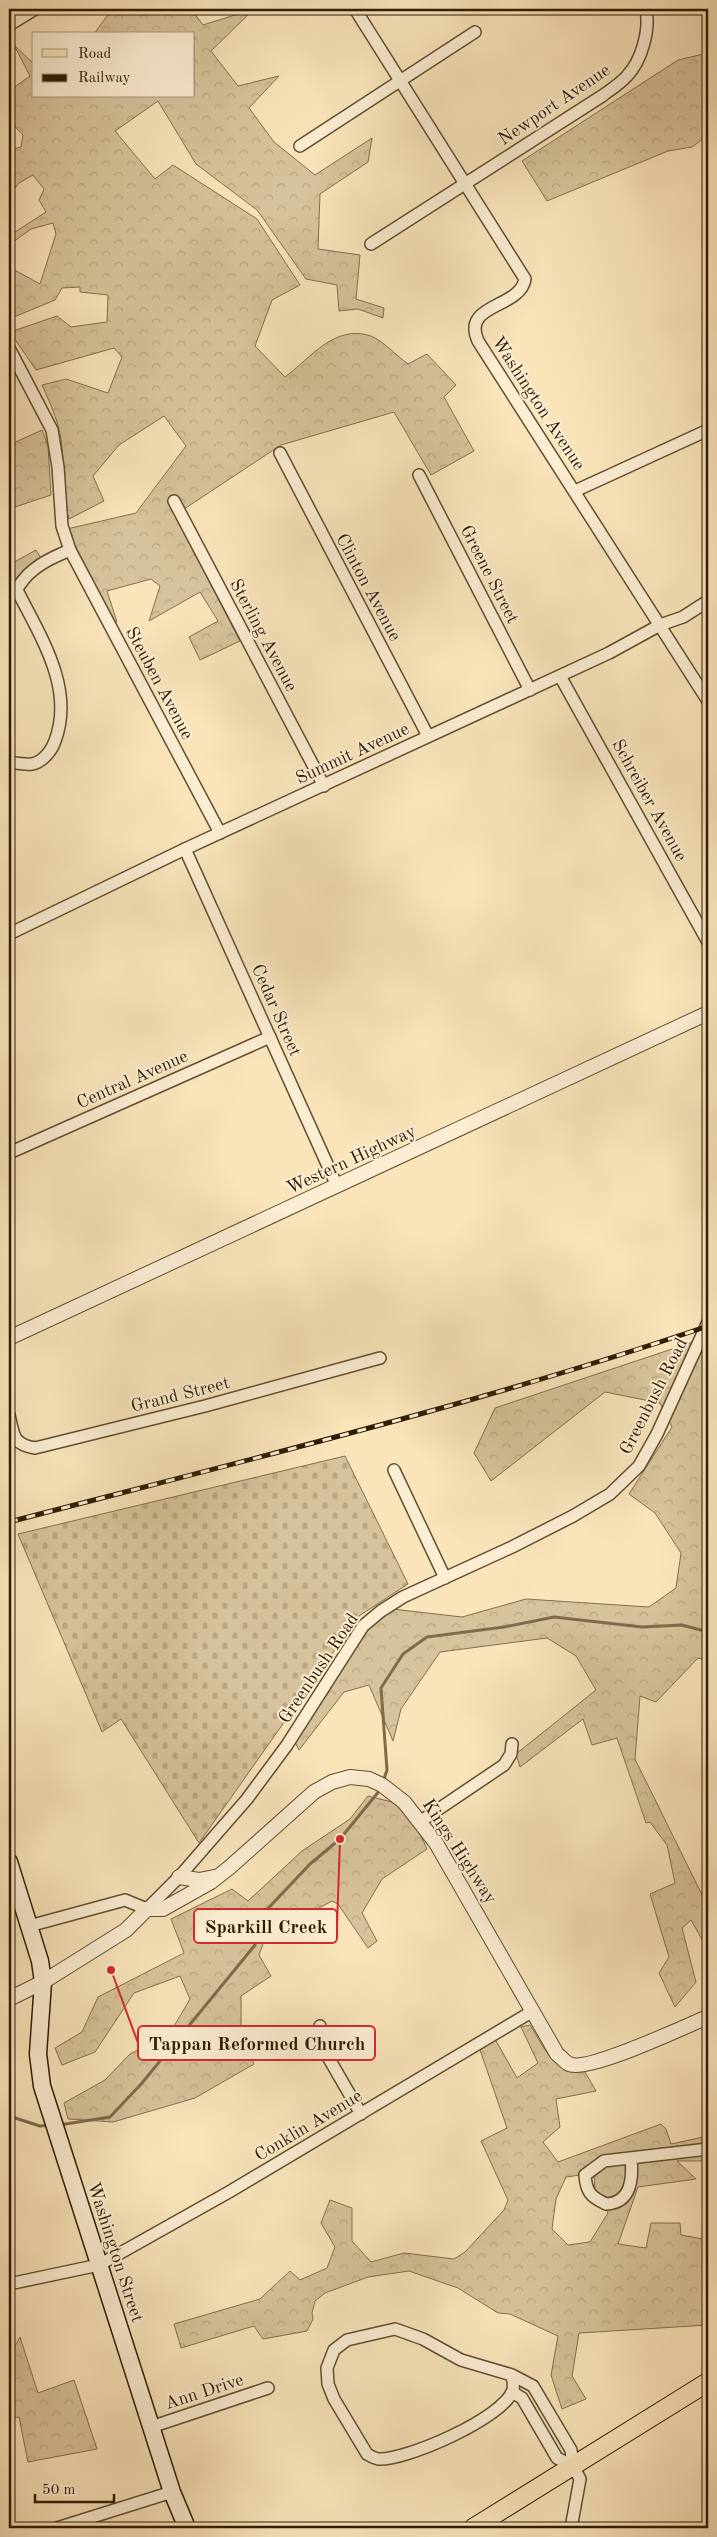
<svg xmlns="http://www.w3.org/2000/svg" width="717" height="2537" font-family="'Old Standard TT',serif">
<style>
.forest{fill:url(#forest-crowns);stroke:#826f4e;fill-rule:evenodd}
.cemetery{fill:url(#cemetery-stones);stroke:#826f4e}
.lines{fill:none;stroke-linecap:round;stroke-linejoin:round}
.stream{stroke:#7e6b4b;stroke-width:3}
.minor-casing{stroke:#604e30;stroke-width:14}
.tertiary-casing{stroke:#604e30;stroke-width:16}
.secondary-casing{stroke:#2d1b01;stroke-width:19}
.primary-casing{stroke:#2d1b01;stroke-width:20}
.minor{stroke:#fceed3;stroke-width:11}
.tertiary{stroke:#fceed3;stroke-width:14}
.secondary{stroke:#fceed3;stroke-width:16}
.primary{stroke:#fae5bb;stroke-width:18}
.rail-casing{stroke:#2d1b01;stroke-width:5}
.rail{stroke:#fceed3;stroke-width:3;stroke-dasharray:9;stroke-linecap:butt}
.labels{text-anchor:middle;stroke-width:4;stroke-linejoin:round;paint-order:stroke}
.street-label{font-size:18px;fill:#2d1b01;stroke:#fceed3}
.leader{fill:none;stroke:#d62828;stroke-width:2}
.callout-dot{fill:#d62828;stroke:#fceed3;stroke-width:2}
.callout{fill:#fceed3;stroke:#d62828;stroke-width:2}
.callout-label{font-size:19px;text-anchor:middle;font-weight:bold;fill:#2d1b01}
</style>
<defs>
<pattern id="forest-crowns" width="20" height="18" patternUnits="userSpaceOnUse" patternTransform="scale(1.25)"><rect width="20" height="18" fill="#d7c39b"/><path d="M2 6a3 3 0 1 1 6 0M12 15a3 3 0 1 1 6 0" fill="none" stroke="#b9a784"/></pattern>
<pattern id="cemetery-stones" width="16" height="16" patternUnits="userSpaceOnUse" patternTransform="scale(1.25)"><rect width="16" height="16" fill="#d7c39b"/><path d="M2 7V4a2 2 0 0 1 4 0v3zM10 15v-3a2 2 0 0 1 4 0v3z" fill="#b9a784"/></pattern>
</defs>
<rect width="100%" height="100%" fill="#fae5bb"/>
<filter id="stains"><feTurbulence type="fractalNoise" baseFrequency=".004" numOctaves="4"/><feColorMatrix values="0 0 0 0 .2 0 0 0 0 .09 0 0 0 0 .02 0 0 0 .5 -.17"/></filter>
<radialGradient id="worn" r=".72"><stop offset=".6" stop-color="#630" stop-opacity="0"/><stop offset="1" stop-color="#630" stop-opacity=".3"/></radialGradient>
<g class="forest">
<path d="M 112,9 L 191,9 L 203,25 L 254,9 L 211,51 L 238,86 L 279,76 L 249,108 L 274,142 L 315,175 L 372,138 L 368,162 L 320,194 L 318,249 L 360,255 L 356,299 L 384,308 L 383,318 L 358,309 L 339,311 L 337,285 L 306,279 L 257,210 L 196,164 L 158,101 L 115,131 L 155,179 L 173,165 L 257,219 L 300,285 L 272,300 L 255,346 L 285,377 C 311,358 334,324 371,336 C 383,341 397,356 408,364 L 427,354 L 456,385 L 444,397 L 474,451 L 431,475 L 394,412 L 281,445 L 175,515 L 240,641 L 200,660 L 189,637 L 218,621 L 200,592 L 149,621 L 160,586 L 151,579 L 107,591 L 117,622 L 113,622 L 67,529 L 136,513 L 186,446 L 164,416 L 119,445 L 93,476 L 104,501 L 69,519 C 61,496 65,471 62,447 C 60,424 51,405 42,385 L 66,379 L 108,393 L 122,357 L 114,348 L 36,370 L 10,332 L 57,316 L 71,327 L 107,322 L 108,295 L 80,292 L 80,287 L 62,288 L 55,300 L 9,319 L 9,267 L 40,284 L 56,234 L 53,223 L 31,229 L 9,245 L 9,236 L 46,212 L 39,200 L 44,189 L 33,175 L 19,183 L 9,196 L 9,150 L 21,147 L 23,135 L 9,120 L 9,91 L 30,76 L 14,45 L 34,64 L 34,96 L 194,96 L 194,34 L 94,34 Z"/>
<path d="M 708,53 L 708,135 L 692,147 L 668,151 L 547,201 L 522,161 L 678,60 Z"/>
<path d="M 42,430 L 48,446 L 51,495 L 9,509 L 9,479 L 12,474 L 9,463 L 9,445 Z"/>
<path d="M 36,550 L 41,558 L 9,588 L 9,565 Z"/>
<path d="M 708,1337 L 708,1661 L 698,1658 L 656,1702 L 640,1696 L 635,1759 L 708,1907 L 708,1950 L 691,1920 L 682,1928 L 696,1982 L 675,2007 L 659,1973 L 669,1957 L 650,1894 L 675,1883 L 667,1845 L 650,1822 L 646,1823 L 617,1738 L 592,1745 L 583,1719 L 520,1767 L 516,1754 L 596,1690 L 576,1656 L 547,1638 L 440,1652 L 401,1709 L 393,1741 L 369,1685 L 344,1692 L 299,1750 L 294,1740 L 365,1632 L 392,1609 L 462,1617 L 526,1599 L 649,1607 L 676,1588 L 681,1553 L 655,1513 L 629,1494 L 672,1427 L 660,1403 L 605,1392 L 491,1481 L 474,1453 L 495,1408 Z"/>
<path d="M 368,1796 L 396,1803 L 417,1827 L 427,1849 L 382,1879 L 362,1913 L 377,1941 L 368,1948 L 338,1904 L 332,1901 L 266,1936 L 259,1955 L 271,1976 L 241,1996 L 241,2035 L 254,2064 L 195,2098 L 113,2122 L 68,2119 L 64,2103 L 105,2080 L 130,2054 L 170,2033 L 190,1999 L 180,1976 L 134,1993 L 95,2052 L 62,2065 L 55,2048 L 82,2032 L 98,1997 L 184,1953 L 171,1919 L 232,1889 L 248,1901 L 302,1851 L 350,1819 Z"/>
<path d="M 530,2025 C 546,2050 552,2072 585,2072 L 596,2091 L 556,2099 L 560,2127 L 543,2142 L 558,2162 L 661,2124 L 666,2129 L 671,2144 L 708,2136 L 708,2130 L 708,2161 L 677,2161 L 696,2179 L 638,2187 L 618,2244 L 646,2248 L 651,2223 L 680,2223 L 681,2235 L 708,2240 L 708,2325 L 579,2333 L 572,2376 L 586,2399 L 562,2409 L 551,2375 L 558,2336 L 510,2314 L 498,2313 L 458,2288 L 409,2271 L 368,2277 L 325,2293 L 315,2301 L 312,2313 L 313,2319 L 307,2331 L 263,2339 L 254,2326 L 181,2348 L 174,2324 L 260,2299 L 290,2271 L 300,2280 L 327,2268 L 335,2247 L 321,2223 L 330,2200 L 352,2208 L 352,2241 L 371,2262 L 404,2253 L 454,2259 L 465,2252 L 504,2210 L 508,2200 L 481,2141 L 507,2128 L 480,2050 L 495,2039 L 517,2078 L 538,2063 L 521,2027 ZM 594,2173 L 595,2190 L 608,2213 L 590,2242 L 568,2245 L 552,2229 L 556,2199 L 566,2177 Z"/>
<path d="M 20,2337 L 38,2393 L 74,2380 L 97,2449 L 28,2462 L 19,2417 L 9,2419 L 9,2357 Z"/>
</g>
<path class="cemetery" d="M 345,1456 L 408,1584 L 359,1616 L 199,1843 L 121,1719 L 102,1732 L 18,1534 Z"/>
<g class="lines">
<g class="stream">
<path d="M 383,1782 L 387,1770 L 381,1688 L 403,1654 L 427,1637 L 504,1627 L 554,1617 L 642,1627 L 682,1625 L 708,1632"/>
<path d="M 9,2116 L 40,2126 L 50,2125"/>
<path d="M 59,2125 L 110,2117 L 142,2083 L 255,1945 L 258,1919 L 310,1864 L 340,1839 L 380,1790"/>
</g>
<g class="minor-casing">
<g id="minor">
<path d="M 355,9 L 525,279 C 520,309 461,303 478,341 L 708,701"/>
<path d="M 9,25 L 35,9"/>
<path d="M 300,146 L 475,32"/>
<path d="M 371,244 L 602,96 C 610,90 620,84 627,76 C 642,60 650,30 646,9"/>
<path d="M 9,348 L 52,430 L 58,467 L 62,526 L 70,550 L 220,833"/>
<path d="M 280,453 L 428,736"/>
<path d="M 419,475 L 530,690"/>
<path d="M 575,491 L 708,430"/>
<path d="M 174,501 L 324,786"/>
<path d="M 9,595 C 19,589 22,579 31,572 C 42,562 56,556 70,550"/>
<path d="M 560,676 L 708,942"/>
<path d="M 9,762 C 16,763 25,765 32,764 C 43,762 52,750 55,741 C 75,688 40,636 17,590"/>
<path d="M 185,849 L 337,1186"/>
<path d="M 9,934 L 185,849 L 609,653 L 660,625 L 683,617 L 708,601"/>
<path d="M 9,1153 L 270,1037"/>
<path d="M 9,1415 C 14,1435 12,1444 35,1448 L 205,1406 L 380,1358"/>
<path d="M 394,1470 L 445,1578"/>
<path d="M 421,1821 L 504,1765 L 511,1754 L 512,1744"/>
<path d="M 29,1926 L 125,1900 L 147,1909 L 179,1877 L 247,1799 L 287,1745 L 363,1626 L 381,1611 L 403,1597 L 512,1547 L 573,1516 L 610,1494 L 639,1466 L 657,1434 L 708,1322"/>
<path d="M 320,2026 L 324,2050 L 361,2114"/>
<path d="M 631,2158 C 633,2177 632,2203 606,2204 C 591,2197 586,2192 585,2175 L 604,2161 L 708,2149"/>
<path d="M 9,2284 L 99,2265 L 229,2192 L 533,2011"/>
<path d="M 512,2375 C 513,2381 514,2385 513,2390 C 504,2418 405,2461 378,2459 C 374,2458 370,2456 367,2454 L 334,2399 L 328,2384 L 327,2368 L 334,2350 L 347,2340 L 395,2329 L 423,2339 L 461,2360 L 512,2375 L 533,2386 L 571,2450 L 573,2466 L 580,2479 L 571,2528"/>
<path d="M 512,2392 L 522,2398 L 557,2458 L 573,2466"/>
<path d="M 151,2427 L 268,2388"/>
<path d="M 57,2528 L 172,2492"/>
</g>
</g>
<g class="tertiary-casing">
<g id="tertiary">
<path d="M 9,1338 L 708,1013"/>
<path d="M 179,1877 L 199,1880 L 214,1877"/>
<path d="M 9,1999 L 43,1982 L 126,1930 L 147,1909 L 163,1909 L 211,1882 L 230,1867 L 314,1792 L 332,1782 L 350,1777 L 369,1779 L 382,1785 L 404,1802 L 436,1843 L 557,2054 C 561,2057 565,2062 569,2064 C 588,2073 685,2026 708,2017"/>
</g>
</g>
<g class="secondary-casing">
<path id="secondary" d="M 9,1862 L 40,1961 L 43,1982 L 38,2054 L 42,2086 L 172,2492 L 187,2528"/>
</g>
<g class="primary-casing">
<path id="primary" d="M 473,2528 L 708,2382"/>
</g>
<use href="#minor" class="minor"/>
<use href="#tertiary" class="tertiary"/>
<use href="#secondary" class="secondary"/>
<use href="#primary" class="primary"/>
<g class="rail-casing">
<path id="rail" d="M 9,1522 C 243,1461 479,1404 708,1326"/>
</g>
<use href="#rail" class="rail"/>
</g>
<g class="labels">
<g class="street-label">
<text transform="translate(554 104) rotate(-34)" y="6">Newport Avenue</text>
<text transform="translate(539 403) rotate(57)" y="6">Washington Avenue</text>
<text transform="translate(490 574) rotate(63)" y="6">Greene Street</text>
<text transform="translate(369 587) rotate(62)" y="6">Clinton Avenue</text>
<text transform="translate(264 635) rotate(62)" y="6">Sterling Avenue</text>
<text transform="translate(160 683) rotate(62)" y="6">Steuben Avenue</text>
<text transform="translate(352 753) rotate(-25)" y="6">Summit Avenue</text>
<text transform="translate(650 800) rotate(61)" y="6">Schreiber Avenue</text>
<text transform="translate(277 1010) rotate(66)" y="6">Cedar Street</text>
<text transform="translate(132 1079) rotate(-24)" y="6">Central Avenue</text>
<text transform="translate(351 1159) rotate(-25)" y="6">Western Highway</text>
<text transform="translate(180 1394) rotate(-14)" y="6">Grand Street</text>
<text transform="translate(653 1396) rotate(-63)" y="6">Greenbush Road</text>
<text transform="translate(318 1668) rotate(-56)" y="6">Greenbush Road</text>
<text transform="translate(460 1851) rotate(57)" y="6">Kings Highway</text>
<text transform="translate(308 2125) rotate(-31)" y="6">Conklin Avenue</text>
<text transform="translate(116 2252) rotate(72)" y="6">Washington Street</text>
<text transform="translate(204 2391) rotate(-18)" y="6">Ann Drive</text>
</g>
</g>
<path class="leader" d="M340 1839L337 1926M111 1970L138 2043"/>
<g class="callout-dot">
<circle cx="340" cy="1839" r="5"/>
<circle cx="111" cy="1970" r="5"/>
</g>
<g class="callout">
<rect x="194" y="1909" width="143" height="34" rx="5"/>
<rect x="138" y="2026" width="237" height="34" rx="5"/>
</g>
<g class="callout-label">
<text x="266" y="1933">Sparkill Creek</text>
<text x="257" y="2050">Tappan Reformed Church</text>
</g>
<rect width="717" height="2537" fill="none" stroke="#fae5bb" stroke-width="30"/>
<rect x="10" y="10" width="697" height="2517" fill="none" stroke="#2d1b01" stroke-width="2.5"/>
<rect x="15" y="15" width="687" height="2507" fill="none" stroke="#2d1b01"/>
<rect x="32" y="32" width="162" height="65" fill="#fceed3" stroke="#a99a7f"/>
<rect x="42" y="49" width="25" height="8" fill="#fae5bb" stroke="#a99a7f"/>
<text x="78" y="58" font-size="15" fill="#2d1b01">Road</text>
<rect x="42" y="74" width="25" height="8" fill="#2d1b01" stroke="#a99a7f"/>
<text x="78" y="82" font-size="15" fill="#2d1b01">Railway</text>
<path d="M35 2494v8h79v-8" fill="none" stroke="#2d1b01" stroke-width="2.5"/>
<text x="42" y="2494" font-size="15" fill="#2d1b01" stroke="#fceed3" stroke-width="4" paint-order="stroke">50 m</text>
<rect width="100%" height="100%" filter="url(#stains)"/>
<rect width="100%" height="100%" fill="url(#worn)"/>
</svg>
